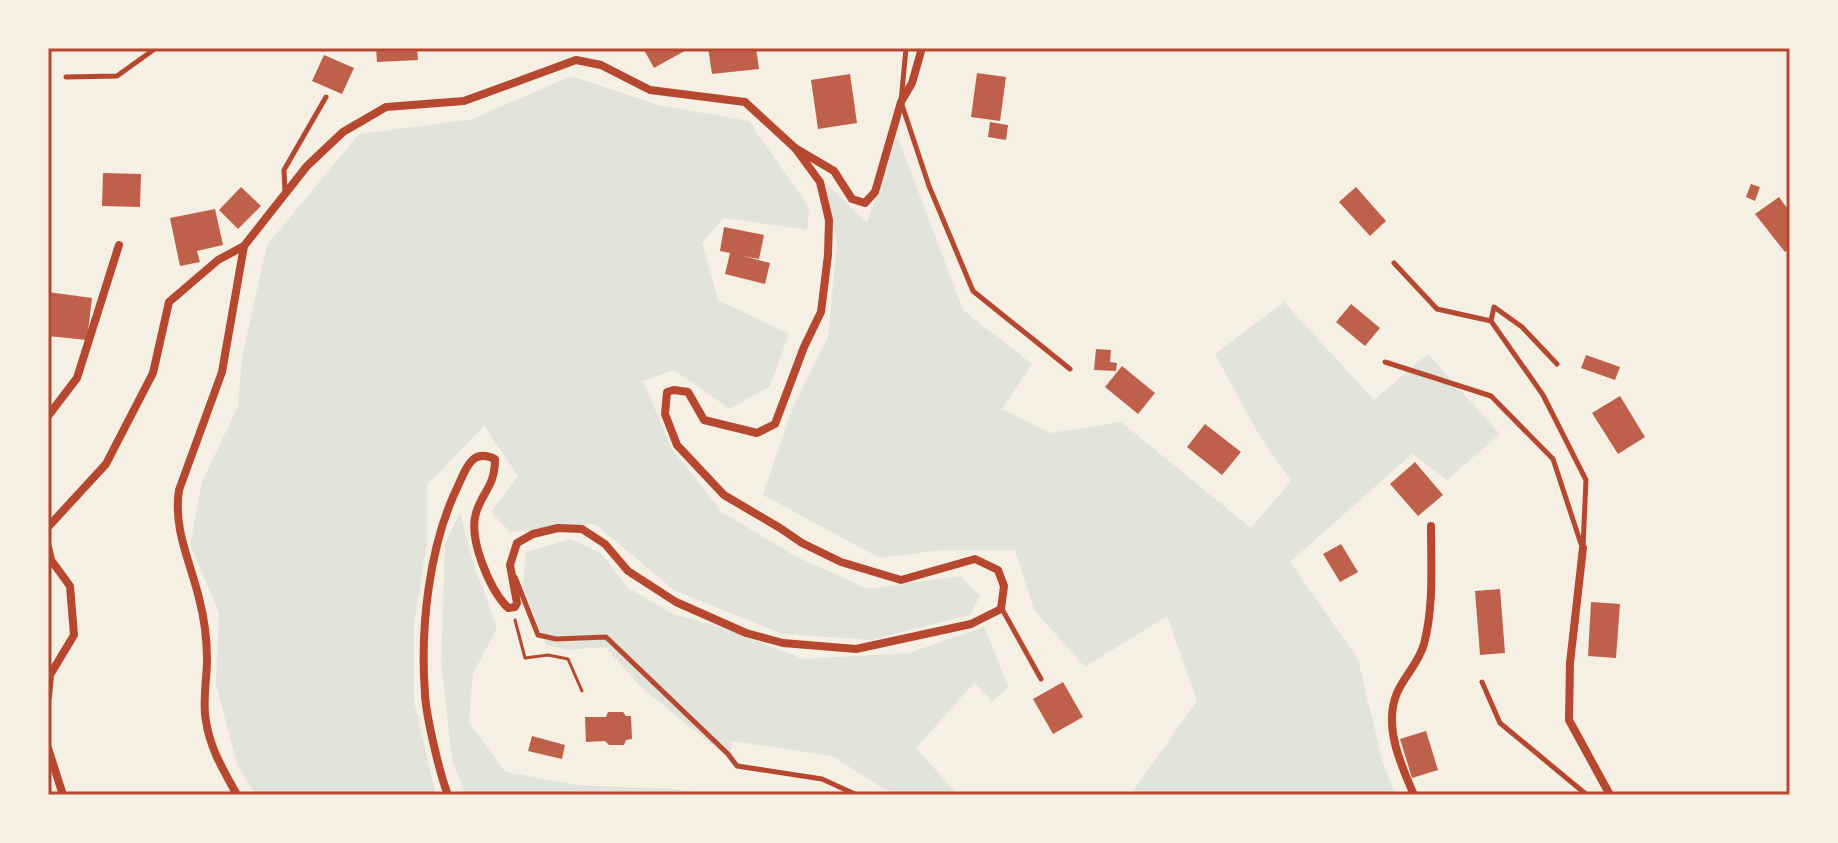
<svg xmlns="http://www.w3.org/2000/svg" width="1838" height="843" font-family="'Alegreya Sans',sans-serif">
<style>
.green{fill:#e2e4dc}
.building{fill:#bf614a}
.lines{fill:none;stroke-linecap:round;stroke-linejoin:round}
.path{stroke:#b5482f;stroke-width:3}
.service{stroke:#b5482f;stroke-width:5}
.minor{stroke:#b5482f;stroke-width:8}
.neatline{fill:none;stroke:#b5482f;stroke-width:3}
</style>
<rect width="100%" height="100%" fill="#f6efe4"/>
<g class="green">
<path d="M 571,76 L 658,105 L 749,121 L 809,207 L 807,230 L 723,218 L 702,243 L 718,300 L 789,334 L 770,386 L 730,409 L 674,370 L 643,381 L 672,449 L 722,512 L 795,556 L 868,589 L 961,576 L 980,596 L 970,615 L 871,640 L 783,634 L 675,591 L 595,524 L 510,532 L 491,512 L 518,476 L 484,426 L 427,485 L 427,542 L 414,624 L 414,701 L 436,795 L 256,795 L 238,767 L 216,684 L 219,613 L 190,544 L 202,482 L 238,406 L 242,358 L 267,245 L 359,134 L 473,119 Z"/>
<path d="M 897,135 L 963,310 L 1032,364 L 1002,409 L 1050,433 L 1121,422 L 1251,528 L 1291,481 L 1259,435 L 1215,354 L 1284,302 L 1374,400 L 1428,354 L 1500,434 L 1447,480 L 1412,454 L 1290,562 L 1358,659 L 1382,760 L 1395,795 L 1130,795 L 1197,701 L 1167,616 L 1085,667 L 1034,610 L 1015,550 L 942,550 L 880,558 L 763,495 L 792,409 L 828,337 L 837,244 L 825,182 L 867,223 Z"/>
<path d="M 460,512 L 473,562 L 497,628 L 473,674 L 469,722 L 505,772 L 577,785 L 673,789 L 711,795 L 465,795 L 452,759 L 441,661 L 445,544 Z"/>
<path d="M 571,539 L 602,554 L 627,587 L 673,614 L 718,626 L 803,659 L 909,653 L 984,627 L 1009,687 L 992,701 L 974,683 L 916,748 L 958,795 L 894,795 L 832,756 L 732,741 L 730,759 L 642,688 L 605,647 L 568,650 L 546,645 L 523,587 L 526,552 Z"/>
</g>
<g class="building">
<path d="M 376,48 L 417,48 L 418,60 L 377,62 Z"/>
<path d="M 643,48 L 690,48 L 654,68 Z"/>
<path d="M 708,48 L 756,48 L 759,69 L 712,74 Z"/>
<path d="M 324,55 L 354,68 L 342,94 L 312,81 Z"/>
<path d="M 977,73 L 1006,77 L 1000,121 L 971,117 Z"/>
<path d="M 850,74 L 857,123 L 818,129 L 811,80 Z"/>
<path d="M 990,122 L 1008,125 L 1006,140 L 988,137 Z"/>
<path d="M 103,173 L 141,174 L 140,207 L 102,206 Z"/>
<path d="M 1751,184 L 1760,187 L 1755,201 L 1746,197 Z"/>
<path d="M 241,187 L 261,206 L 238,229 L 219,210 Z"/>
<path d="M 1356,187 L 1386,221 L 1370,236 L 1339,202 Z"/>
<path d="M 1779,197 L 1790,212 L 1790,248 L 1785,252 L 1755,214 Z"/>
<path d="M 215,209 L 223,245 L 197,251 L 200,262 L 180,266 L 170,218 Z"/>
<path d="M 724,227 L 764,235 L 759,259 L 743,256 L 770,263 L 765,284 L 725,274 L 730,253 L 720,251 Z"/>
<path d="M 48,292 L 92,298 L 87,340 L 48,336 Z"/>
<path d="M 1351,304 L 1380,328 L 1365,346 L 1336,322 Z"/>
<path d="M 1096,349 L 1111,350 L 1110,362 L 1117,363 L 1116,371 L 1094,370 Z"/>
<path d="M 1586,355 L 1620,367 L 1615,380 L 1581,368 Z"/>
<path d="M 1122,366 L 1155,393 L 1138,414 L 1105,387 Z"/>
<path d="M 1620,396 L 1645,437 L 1618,454 L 1592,413 Z"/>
<path d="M 1205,424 L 1241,452 L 1222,475 L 1187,447 Z"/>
<path d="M 1415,462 L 1443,495 L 1418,516 L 1390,484 Z"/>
<path d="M 1341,544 L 1358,572 L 1340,582 L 1323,554 Z"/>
<path d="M 1500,589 L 1505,653 L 1480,655 L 1475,591 Z"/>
<path d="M 1591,602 L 1620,604 L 1616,658 L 1588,656 Z"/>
<path d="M 1063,682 L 1083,717 L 1053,734 L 1033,699 Z"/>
<path d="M 608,712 L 623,712 L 626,716 L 631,716 L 632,739 L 626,740 L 624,745 L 609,745 L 605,741 L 586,742 L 585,717 L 606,717 Z"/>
<path d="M 1426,731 L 1438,770 L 1412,778 L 1400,739 Z"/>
<path d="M 532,736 L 565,745 L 562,759 L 528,751 Z"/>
</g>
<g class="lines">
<path class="path" d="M 515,620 L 525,658 L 548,655 L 568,659 L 582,691"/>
<g class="service">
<path d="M 906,48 L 901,102 L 929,186 L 973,291 L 1070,369"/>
<path d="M 66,77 L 117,76 L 156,48"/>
<path d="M 285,193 L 284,170 L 326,97"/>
<path d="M 1394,263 L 1437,309 L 1491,321 L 1543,395 L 1586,480 L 1583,547"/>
<path d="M 1491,321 L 1494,307 L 1522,327 L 1557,364"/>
<path d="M 1385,362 L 1491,396 L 1553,459 L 1581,544"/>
<path d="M 515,577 L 538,635 L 556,639 L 606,637 L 728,754 L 737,766 L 822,779 L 857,795"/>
<path d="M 1002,609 L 1041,679"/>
<path d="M 1482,682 L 1500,723 L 1587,795"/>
</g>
<g class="minor">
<path d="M 48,416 L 77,378 L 119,245"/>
<path d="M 48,527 L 106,464 L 153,373 L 169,302 L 218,260 L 244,246 L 307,166 L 343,132 L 386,107 L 464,101 L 576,60 L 601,65 L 650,90 L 745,102 L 795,148 L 834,171 L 852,199 L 865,203 L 875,192 L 901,102 L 912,83 L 922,48"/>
<path d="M 48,547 L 51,560 L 70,586 L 74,635 L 50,675 L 48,697"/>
<path d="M 1583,548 L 1570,663 L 1569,720 L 1610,795"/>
<path d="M 48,748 L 63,795"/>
<path d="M 237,795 C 224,771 210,749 206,721 C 202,701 207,680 207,660 C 207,640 204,617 199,598 C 190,561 173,529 179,490 L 222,372 L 244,246"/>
<path d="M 448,795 C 440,775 426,716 425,694 C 420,628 429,545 458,486 C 466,468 472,448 495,459 C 495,487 482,492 476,513 C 468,539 490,590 508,608 L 515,607 L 517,603 L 510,565 L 517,543 L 533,534 L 558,528 L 582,529 L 605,544 L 628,571 L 676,602 L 746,633 L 783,643 L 856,649 L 971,624 L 1001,609 L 1004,586 L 998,570 L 975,559 L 901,580 L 841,562 L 802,543 L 780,528 L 724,495 L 677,445 L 665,414 L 667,392 L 674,390 L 688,392 L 704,420 L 757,433 L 775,424 L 804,347 L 821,312 L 828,255 L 829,220 L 820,182 L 795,148"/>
<path d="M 1414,795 C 1401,765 1383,726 1397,693 C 1404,676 1419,663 1424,644 C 1434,606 1431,565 1431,526"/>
</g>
</g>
<rect width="1838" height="843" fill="none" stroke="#f6efe4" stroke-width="100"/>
<rect x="50" y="50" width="1738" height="743" class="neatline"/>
</svg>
